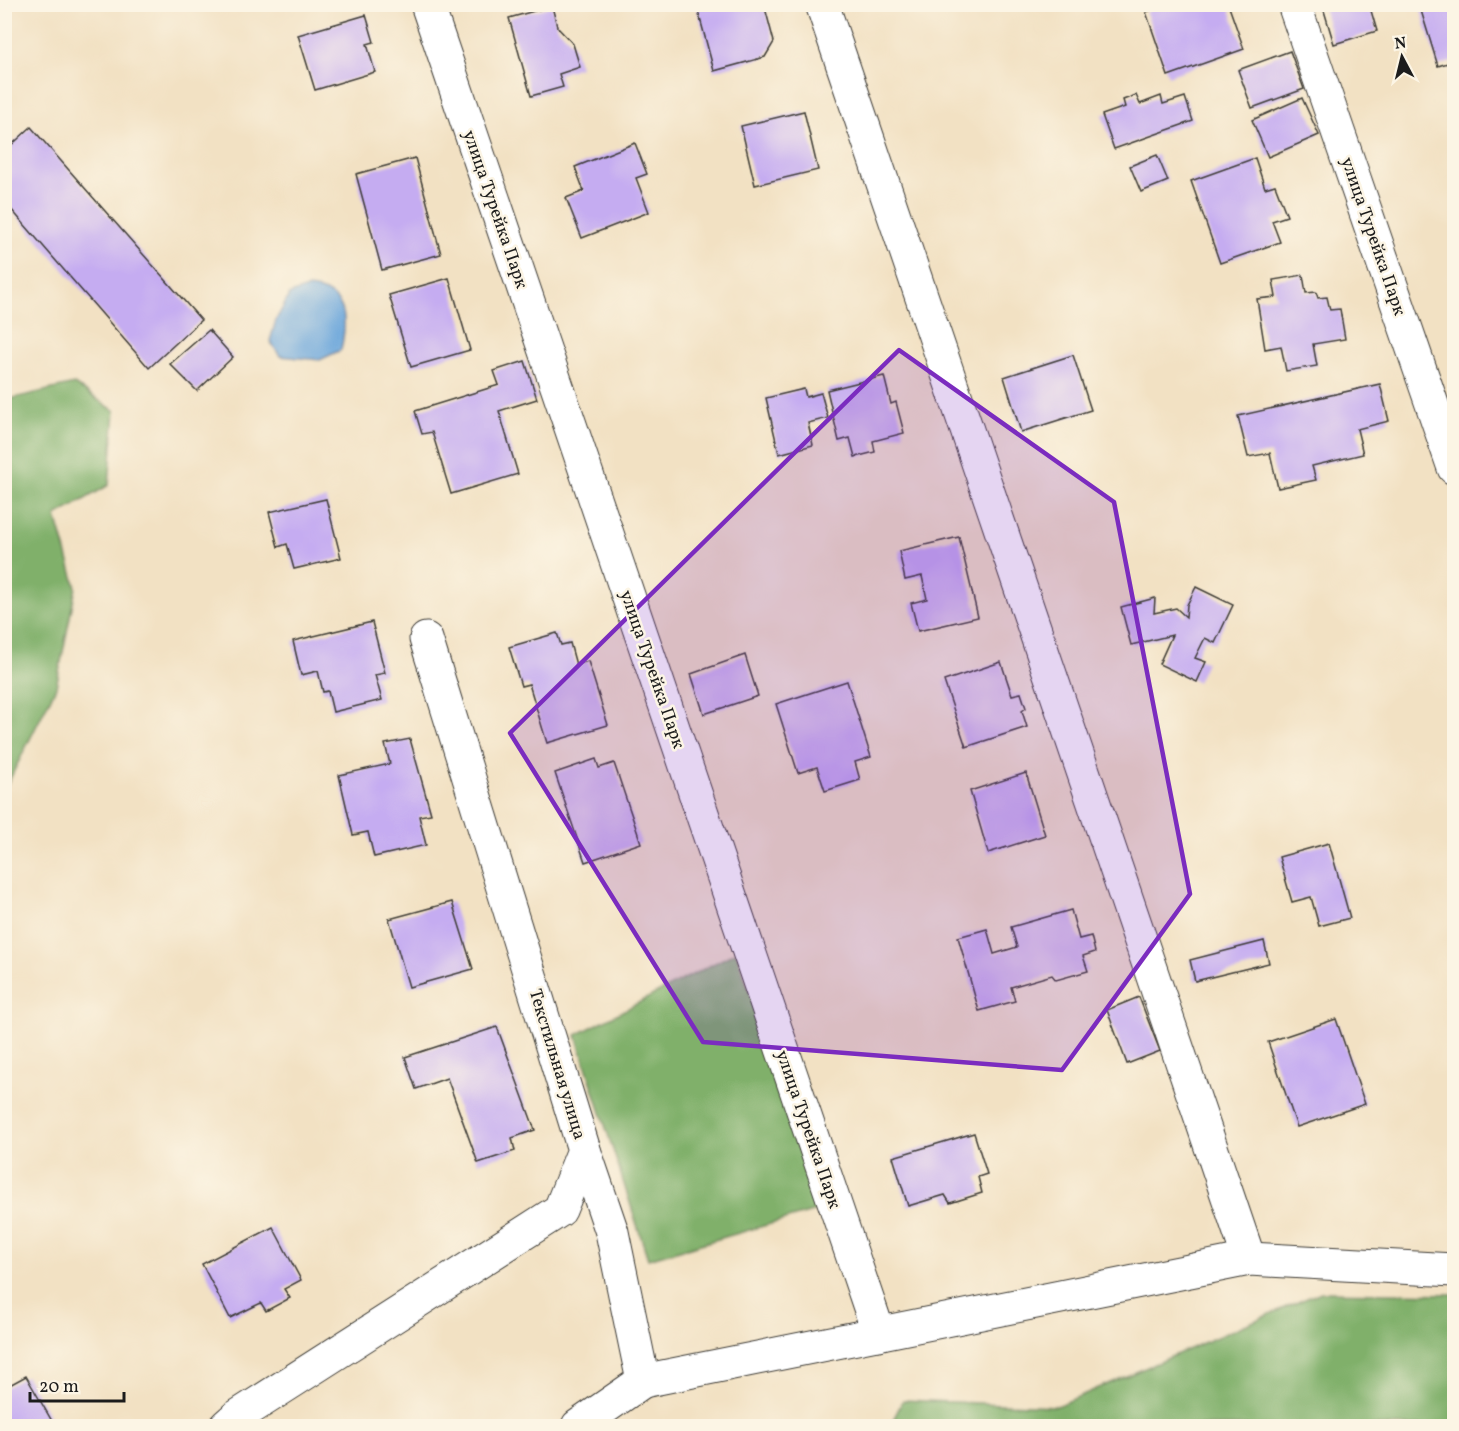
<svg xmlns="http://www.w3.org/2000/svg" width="1459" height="1431" font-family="Vollkorn,serif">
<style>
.forest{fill:#80b06a;stroke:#4e6643;stroke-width:1.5}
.water{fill:#6aa6db;stroke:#43617c;stroke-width:1.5}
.building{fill:#c5acf1}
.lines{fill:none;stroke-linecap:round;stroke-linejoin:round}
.minor-casing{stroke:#3c3a35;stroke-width:35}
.minor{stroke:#fff;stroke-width:33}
.marked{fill:#7b2cbf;fill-opacity:0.2;stroke:#7b2cbf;stroke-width:4.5;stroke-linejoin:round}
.labels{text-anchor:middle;stroke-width:5;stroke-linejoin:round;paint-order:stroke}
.street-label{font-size:18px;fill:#1c1c1c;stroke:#fcf5e5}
</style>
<rect width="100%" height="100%" fill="#fcf5e5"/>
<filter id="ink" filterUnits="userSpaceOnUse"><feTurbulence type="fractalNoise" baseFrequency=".0167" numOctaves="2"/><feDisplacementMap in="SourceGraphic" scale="12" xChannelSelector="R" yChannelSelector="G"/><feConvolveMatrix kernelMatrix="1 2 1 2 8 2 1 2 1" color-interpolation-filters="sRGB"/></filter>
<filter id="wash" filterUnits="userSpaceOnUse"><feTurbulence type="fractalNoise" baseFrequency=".008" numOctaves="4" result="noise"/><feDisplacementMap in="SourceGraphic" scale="24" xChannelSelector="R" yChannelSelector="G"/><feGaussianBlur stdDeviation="1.35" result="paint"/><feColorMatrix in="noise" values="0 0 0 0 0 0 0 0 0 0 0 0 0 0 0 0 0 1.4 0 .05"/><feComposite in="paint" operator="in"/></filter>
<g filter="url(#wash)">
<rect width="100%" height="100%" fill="#f2e1c3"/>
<g class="forest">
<path d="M 74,384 L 115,411 L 109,485 L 56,516 L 76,587 L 56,687 L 5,789 L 5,400 Z"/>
<path d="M 736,952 L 823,1209 L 648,1259 L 576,1035 Z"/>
<path d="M 1321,1292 L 1454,1294 L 1454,1426 L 890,1426 L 903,1400 L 1057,1406 Z"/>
</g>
<path class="water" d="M 307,288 C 347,291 348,317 341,350 L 320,360 L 280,356 L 270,341 L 276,320 L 290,294 Z"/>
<g id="blocks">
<g class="building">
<path d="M 705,4 L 764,4 L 774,42 L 765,57 L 714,71 L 697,7 Z"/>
<path d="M 1168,4 L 1228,4 L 1244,49 L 1168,76 L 1146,12 Z"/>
<path d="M 1322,4 L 1369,4 L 1377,31 L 1334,44 Z"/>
<path d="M 1419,4 L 1454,4 L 1454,61 L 1438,66 Z"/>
<path d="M 552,6 L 557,27 L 573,44 L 580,67 L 559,74 L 563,87 L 531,96 L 509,18 Z"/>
<path d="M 366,15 L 374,42 L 367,44 L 375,72 L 315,90 L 298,35 Z"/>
<path d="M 1290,51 L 1304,89 L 1252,108 L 1238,70 Z"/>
<path d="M 1136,95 L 1140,104 L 1161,96 L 1163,104 L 1185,97 L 1193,121 L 1114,149 L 1102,115 L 1125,107 L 1123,100 Z"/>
<path d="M 1302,98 L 1319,135 L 1268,157 L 1252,120 Z"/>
<path d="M 804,111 L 818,170 L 755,185 L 741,126 Z"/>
<path d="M 31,127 L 201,320 L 149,368 L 4,201 L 4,152 Z"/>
<path d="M 635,143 L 647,174 L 636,178 L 649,212 L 582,238 L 566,198 L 584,191 L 575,167 Z"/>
<path d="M 1157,155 L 1168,181 L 1141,192 L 1130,166 Z"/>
<path d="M 415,158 L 441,254 L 382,270 L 356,174 Z"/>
<path d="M 1255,158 L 1265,188 L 1275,185 L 1287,216 L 1272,221 L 1280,242 L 1220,263 L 1191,181 Z"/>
<path d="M 1303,275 L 1306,293 L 1316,292 L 1318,298 L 1327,297 L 1330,310 L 1340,309 L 1345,339 L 1313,344 L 1317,366 L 1286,371 L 1281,346 L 1265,349 L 1257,299 L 1276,297 L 1273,280 Z"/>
<path d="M 449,278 L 470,350 L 411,367 L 389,295 Z"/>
<path d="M 209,330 L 233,357 L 197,391 L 170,364 Z"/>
<path d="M 1073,355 L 1091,410 L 1021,432 L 1004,377 Z"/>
<path d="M 525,361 L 537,399 L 499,411 L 518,474 L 451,494 L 432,432 L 422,434 L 415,411 L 499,385 L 494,371 Z"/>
<path d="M 884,376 L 891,404 L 896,402 L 904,433 L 873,441 L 875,452 L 855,457 L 850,438 L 839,441 L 827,390 Z"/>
<path d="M 1380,384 L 1389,421 L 1357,429 L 1363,454 L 1312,466 L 1316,480 L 1278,488 L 1270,453 L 1248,457 L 1238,416 Z"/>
<path d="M 804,389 L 806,397 L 821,393 L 828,418 L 808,423 L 813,445 L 779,454 L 766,398 Z"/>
<path d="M 326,499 L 341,558 L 294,569 L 287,544 L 278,547 L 269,512 Z"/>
<path d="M 959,537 L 978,617 L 918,631 L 911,603 L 927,599 L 922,576 L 905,580 L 899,551 Z"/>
<path d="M 1196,587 L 1233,605 L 1215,643 L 1205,638 L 1195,658 L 1206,662 L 1197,682 L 1159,664 L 1172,635 L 1131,645 L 1121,607 L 1155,598 L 1154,613 L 1176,608 L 1186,617 L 1187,605 Z"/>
<path d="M 372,622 L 385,673 L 375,675 L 382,700 L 333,712 L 328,691 L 323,692 L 318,671 L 301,675 L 293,641 Z"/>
<path d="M 557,633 L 561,645 L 570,643 L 576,665 L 588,661 L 608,725 L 547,743 L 529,684 L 521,686 L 509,647 Z"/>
<path d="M 745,655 L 758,696 L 704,714 L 691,674 Z"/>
<path d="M 1001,662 L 1012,695 L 1021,693 L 1026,708 L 1022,711 L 1027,727 L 966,747 L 944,681 Z"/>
<path d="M 847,681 L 871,757 L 855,762 L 860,780 L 825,791 L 817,767 L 798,773 L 776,704 Z"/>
<path d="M 410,739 L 431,814 L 419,816 L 426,845 L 374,857 L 368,832 L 353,835 L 339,775 L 390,764 L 385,744 Z"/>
<path d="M 596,759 L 599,768 L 614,763 L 641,843 L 585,862 L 555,773 Z"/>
<path d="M 1026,773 L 1045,835 L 988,853 L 970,791 Z"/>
<path d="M 1329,843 L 1350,918 L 1319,926 L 1311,897 L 1292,902 L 1279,857 Z"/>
<path d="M 452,902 L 473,969 L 409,987 L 389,919 Z"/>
<path d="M 1071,910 L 1079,939 L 1091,936 L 1095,952 L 1083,956 L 1088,971 L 1056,980 L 1052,975 L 1011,987 L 1015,1001 L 979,1011 L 958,937 L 987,929 L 994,954 L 1017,947 L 1011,927 Z"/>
<path d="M 1264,941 L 1269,963 L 1195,981 L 1190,960 Z"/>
<path d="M 1139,997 L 1160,1051 L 1127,1064 L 1107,1010 Z"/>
<path d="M 1336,1019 L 1365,1104 L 1297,1127 L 1268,1042 Z"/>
<path d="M 497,1027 L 535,1130 L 512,1138 L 515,1151 L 478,1163 L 447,1078 L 416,1089 L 405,1057 Z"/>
<path d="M 974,1133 L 987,1174 L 978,1177 L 982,1193 L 950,1203 L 945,1195 L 908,1206 L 893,1157 Z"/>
<path d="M 273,1227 L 301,1280 L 284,1289 L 290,1298 L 266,1311 L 261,1303 L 230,1318 L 202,1264 Z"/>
<path d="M 26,1376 L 53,1423 L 46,1426 L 4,1426 L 4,1388 Z"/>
</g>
</g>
</g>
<g filter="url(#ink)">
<use href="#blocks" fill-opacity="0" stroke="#3c3a35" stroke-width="1.5"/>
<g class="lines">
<g class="minor-casing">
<g id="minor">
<path d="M 427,4 L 879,1334"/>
<path d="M 822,4 L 1249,1259"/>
<path d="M 1294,4 L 1454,468"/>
<path d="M 643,1381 L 1249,1259 L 1454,1270"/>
<path d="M 226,1426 L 235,1418 L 560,1210 L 584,1150 L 426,639"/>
<path d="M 578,1426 L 643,1381 L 612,1232 L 584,1150"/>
</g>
</g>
<use href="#minor" class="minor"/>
</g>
</g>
<path class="marked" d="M 899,350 L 1114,502 L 1190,894 L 1062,1070 L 703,1042 L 510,733 Z"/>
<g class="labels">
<g class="street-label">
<text transform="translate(496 209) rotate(71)" y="6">улица Турейка Парк</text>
<text transform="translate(1374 236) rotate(71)" y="6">улица Турейка Парк</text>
<text transform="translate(653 669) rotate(71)" y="6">улица Турейка Парк</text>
<text transform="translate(558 1064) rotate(73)" y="6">Текстильная улица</text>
<text transform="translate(809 1129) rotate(71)" y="6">улица Турейка Парк</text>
</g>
</g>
<rect width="1459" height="1431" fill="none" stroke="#fcf5e5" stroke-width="24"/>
<g transform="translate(1402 57) rotate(353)" stroke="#fcf5e5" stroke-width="4.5" paint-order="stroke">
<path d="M0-4.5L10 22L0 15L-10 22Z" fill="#1c1c1c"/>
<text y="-9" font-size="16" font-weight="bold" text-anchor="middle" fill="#1c1c1c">N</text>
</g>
<path d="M30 1392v9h94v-9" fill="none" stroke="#1c1c1c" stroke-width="3"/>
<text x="39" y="1392" font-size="18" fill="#1c1c1c" stroke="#fcf5e5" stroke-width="4.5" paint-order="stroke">20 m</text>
</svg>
